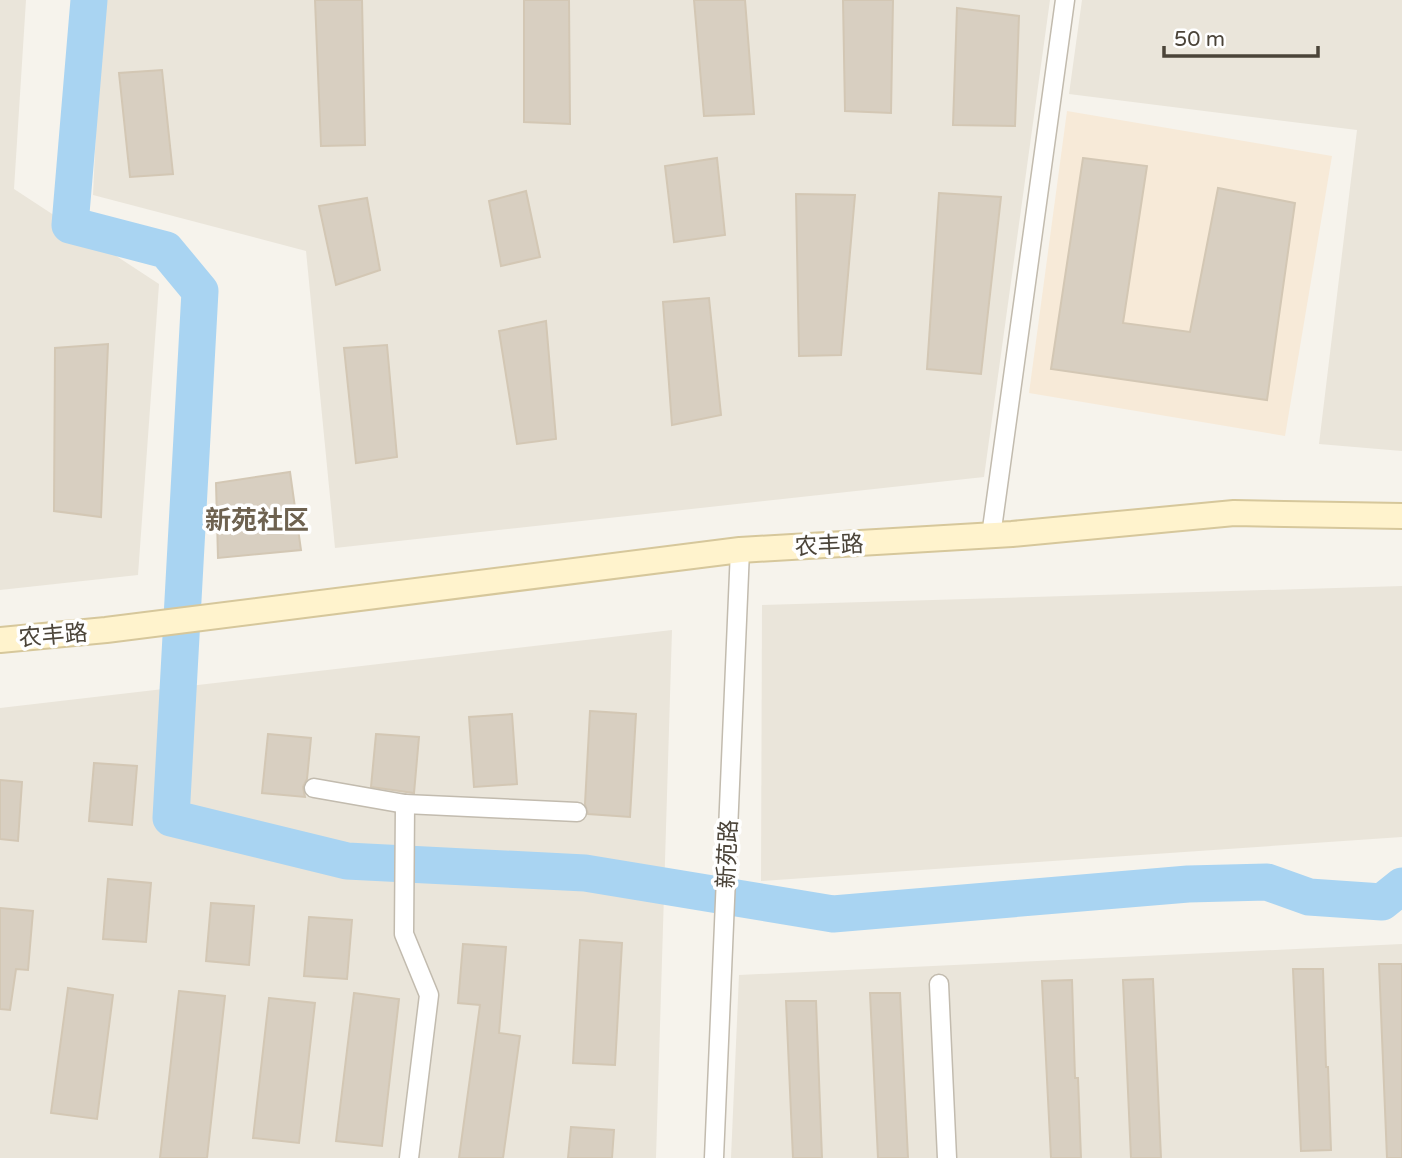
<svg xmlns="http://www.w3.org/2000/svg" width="1402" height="1158" font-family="'Varela Round','Noto Sans SC',sans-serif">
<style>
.residential{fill:#eae5da}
.commercial{fill:#f7ead8}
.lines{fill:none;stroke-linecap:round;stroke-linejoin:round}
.river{stroke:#a9d4f2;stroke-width:37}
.building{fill:#d8cfc1;stroke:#d3c7b4;stroke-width:2}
.street-casing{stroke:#c2bbae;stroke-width:21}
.secondary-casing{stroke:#d6c79b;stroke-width:28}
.street{stroke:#fff;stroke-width:18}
.secondary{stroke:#fff3cd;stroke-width:24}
.labels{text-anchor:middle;stroke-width:7;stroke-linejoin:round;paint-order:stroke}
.street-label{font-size:23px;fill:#4b4439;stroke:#fff}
.quarter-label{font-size:26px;font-weight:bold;fill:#6e6250;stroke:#fff}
</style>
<rect width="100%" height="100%" fill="#f6f3ec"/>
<g class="residential">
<path d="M 0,0 L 26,0 L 14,189 L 159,284 L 138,575 L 0,590 Z"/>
<path d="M 102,0 L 1050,0 L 984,477 L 335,548 L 306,251 L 93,195 Z"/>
<path d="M 1082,0 L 1402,0 L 1402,451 L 1319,444 L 1357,130 L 1069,94 Z"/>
<path d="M 1402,586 L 1402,837 L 761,881 L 762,605 Z"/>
<path d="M 672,630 L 656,1158 L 0,1158 L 0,708 Z"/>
<path d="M 1402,944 L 1402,1158 L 731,1158 L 739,975 Z"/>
</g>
<path class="commercial" d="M 1067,111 L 1332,156 L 1285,436 L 1029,393 Z"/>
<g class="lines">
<path class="river" d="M 89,0 L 70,225 L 166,250 L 200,291 L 171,818 L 347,861 L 585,873 L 833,914 L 1188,884 L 1267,882 L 1309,897 L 1382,902 L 1402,886"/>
</g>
<g class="building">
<path d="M 315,0 L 362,0 L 365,145 L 321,146 Z"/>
<path d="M 524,0 L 569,0 L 570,124 L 524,122 Z"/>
<path d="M 694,0 L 745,0 L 754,114 L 704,116 Z"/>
<path d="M 843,0 L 893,0 L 891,113 L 845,111 Z"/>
<path d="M 957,8 L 1019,16 L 1015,126 L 953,125 Z"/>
<path d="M 162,70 L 173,174 L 130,177 L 119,73 Z"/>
<path d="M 717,158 L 725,235 L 674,242 L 665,166 Z"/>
<path d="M 1083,158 L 1147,166 L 1123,323 L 1190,332 L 1218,188 L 1295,203 L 1267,400 L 1051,369 Z"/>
<path d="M 526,191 L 540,257 L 501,266 L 489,201 Z"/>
<path d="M 939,193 L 1001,197 L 981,374 L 927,369 Z"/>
<path d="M 796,194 L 855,195 L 841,355 L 799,356 Z"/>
<path d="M 367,198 L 380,270 L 336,285 L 319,206 Z"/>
<path d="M 709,298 L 721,415 L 672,425 L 663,302 Z"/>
<path d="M 546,321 L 556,439 L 517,444 L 499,331 Z"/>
<path d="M 108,344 L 101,517 L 54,511 L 55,348 Z"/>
<path d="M 387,345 L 397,457 L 356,463 L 344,348 Z"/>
<path d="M 290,472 L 301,550 L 218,558 L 216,483 Z"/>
<path d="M 590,711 L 636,714 L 630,817 L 588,814 L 585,804 Z"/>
<path d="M 512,714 L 517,784 L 474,787 L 469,717 Z"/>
<path d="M 268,734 L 311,738 L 307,779 L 303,787 L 305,797 L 262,793 Z"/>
<path d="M 376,734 L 419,737 L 414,793 L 371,787 Z"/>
<path d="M 94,763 L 137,766 L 132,825 L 89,821 Z"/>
<path d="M 0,780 L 22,782 L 18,841 L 0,839 Z"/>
<path d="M 108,879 L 151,883 L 146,942 L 103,939 Z"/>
<path d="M 211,903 L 254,906 L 249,965 L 206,961 Z"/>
<path d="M 0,908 L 33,911 L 28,970 L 16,969 L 10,1010 L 0,1009 Z"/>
<path d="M 309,917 L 352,920 L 347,979 L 304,976 Z"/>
<path d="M 580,940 L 622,943 L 615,1065 L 573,1063 Z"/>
<path d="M 463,944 L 506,947 L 499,1033 L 520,1036 L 503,1158 L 459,1158 L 480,1005 L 458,1003 Z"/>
<path d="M 1379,964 L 1402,964 L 1402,1158 L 1387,1158 Z"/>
<path d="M 1293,969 L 1323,969 L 1326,1067 L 1328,1067 L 1331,1150 L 1301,1151 Z"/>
<path d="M 1153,979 L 1161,1158 L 1131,1158 L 1123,980 Z"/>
<path d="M 1072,980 L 1075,1078 L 1078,1078 L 1081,1158 L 1051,1158 L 1042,981 Z"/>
<path d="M 68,988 L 113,995 L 97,1119 L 51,1113 Z"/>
<path d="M 179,991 L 225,996 L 207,1158 L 160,1158 Z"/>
<path d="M 354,993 L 399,999 L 382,1146 L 336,1141 Z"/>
<path d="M 870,993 L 900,993 L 908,1158 L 878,1158 Z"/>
<path d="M 269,998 L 315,1003 L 299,1143 L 253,1138 Z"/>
<path d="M 786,1001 L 816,1001 L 822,1158 L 793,1158 Z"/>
<path d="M 571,1127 L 614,1130 L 612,1158 L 568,1158 Z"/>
</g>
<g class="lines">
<g class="street-casing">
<g id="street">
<path d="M 991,536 L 1065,0"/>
<path d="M 314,788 L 405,804 L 577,812"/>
<path d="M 405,804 L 404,934 L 429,995 L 409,1158"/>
<path d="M 939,984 L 947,1158"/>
<path d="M 714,1158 L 740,550"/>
</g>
</g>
<g class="secondary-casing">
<path id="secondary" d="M 0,640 L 106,630 L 740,550 L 1012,534 L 1234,513 L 1402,516"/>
</g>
<use href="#street" class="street"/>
<use href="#secondary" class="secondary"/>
</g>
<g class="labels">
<g class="street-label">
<text transform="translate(829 545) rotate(-3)" y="8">农丰路</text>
<text transform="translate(53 635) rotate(-5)" y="8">农丰路</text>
<text transform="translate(727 854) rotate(-87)" y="8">新苑路</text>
</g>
<g class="quarter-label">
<text x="257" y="529">新苑社区</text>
</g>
</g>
<path d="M1164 46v10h154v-10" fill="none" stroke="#4b4439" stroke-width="3.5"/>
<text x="1174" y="46" font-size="21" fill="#4b4439" stroke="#ffffff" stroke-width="5" paint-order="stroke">50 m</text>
</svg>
